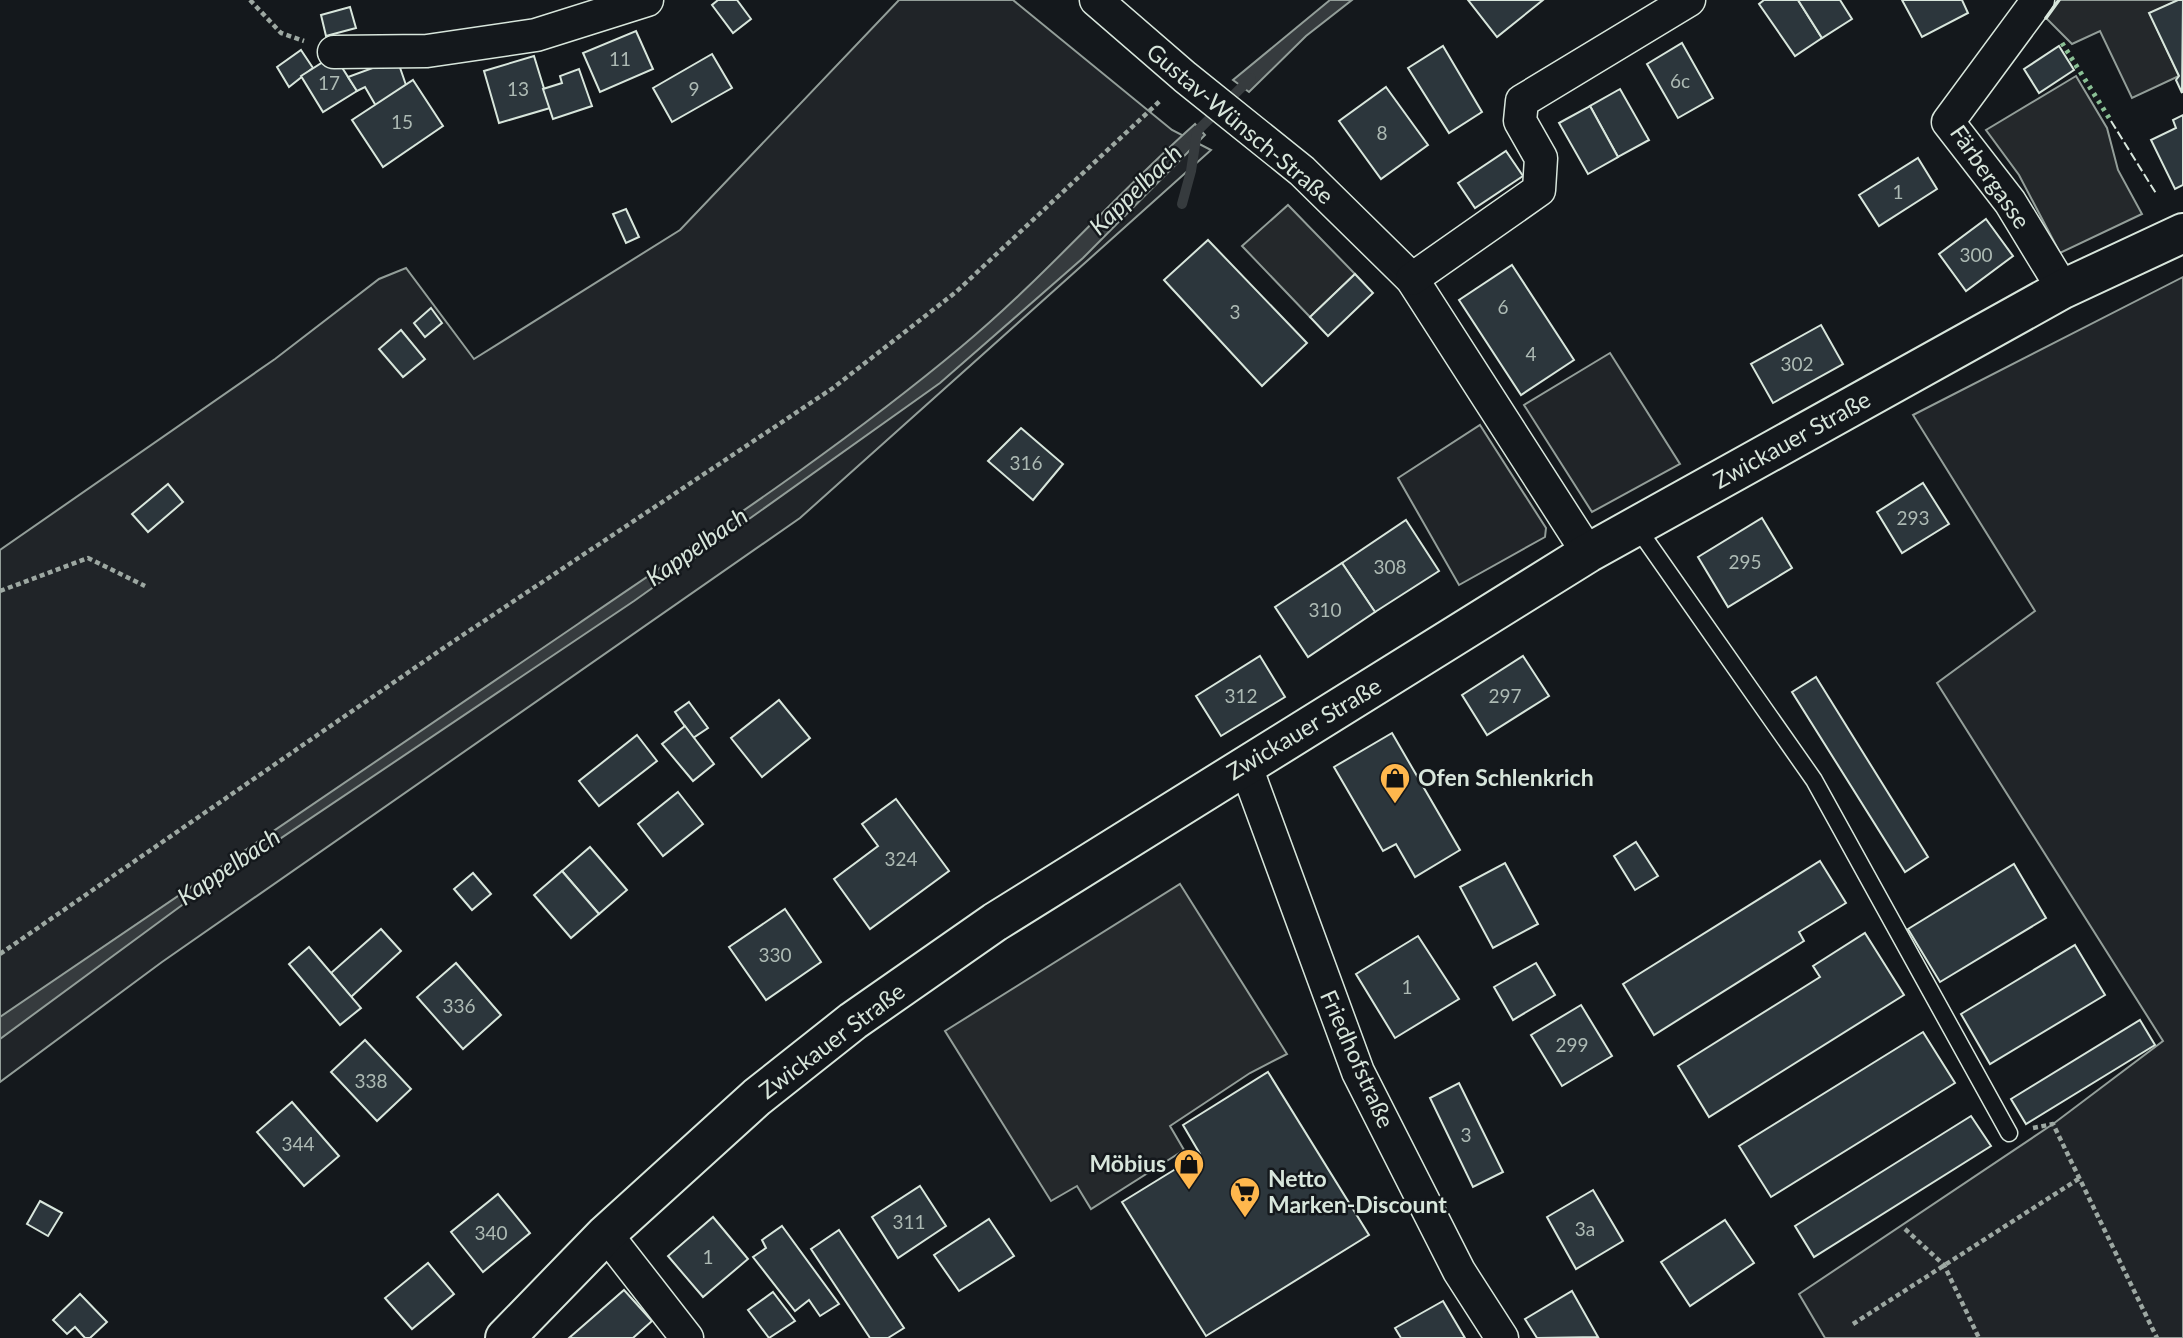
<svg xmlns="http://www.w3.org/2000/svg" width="2183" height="1338" font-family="Lato,sans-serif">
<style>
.green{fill:#202428;stroke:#939e99;stroke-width:2}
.parking{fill:#24282b;stroke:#939e99;stroke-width:2}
.water{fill:#363b3e;stroke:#939e99;stroke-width:2}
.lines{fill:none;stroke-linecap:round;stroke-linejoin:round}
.stream{stroke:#363b3e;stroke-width:10}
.building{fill:#2c363c;stroke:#d8e6dc;stroke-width:2}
.lane-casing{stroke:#d8e6dc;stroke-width:19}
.street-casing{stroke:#d8e6dc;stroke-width:35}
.secondary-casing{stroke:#d8e6dc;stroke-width:42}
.path{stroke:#9da8a2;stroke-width:4.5;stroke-dasharray:5 3.5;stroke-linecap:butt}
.lane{stroke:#14181c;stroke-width:16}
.street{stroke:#14181c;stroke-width:32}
.secondary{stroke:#14181c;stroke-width:38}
.hedge{stroke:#8ac095;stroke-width:5;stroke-dasharray:3.5 5;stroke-linecap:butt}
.fence{stroke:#d8e6dc;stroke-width:2;stroke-dasharray:9 3.5;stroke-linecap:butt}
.wall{stroke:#d8e6dc;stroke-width:3.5}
.labels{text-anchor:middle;stroke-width:5;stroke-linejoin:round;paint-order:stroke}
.number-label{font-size:19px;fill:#adbab4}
.street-label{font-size:23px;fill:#d8e6dc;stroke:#14181c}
.poi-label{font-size:23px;font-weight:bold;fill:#d8e6dc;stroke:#14181c;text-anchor:start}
.water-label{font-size:24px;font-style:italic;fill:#d8e6dc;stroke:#14181c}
</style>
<rect width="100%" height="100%" fill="#14181c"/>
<g class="green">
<path d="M 899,0 L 1013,0 L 1172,130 L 1211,150 L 800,518 L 162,962 L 0,1082 L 0,550 L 275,359 L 379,279 L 406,268 L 474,359 L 680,230 Z"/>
<path d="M 2183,277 L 2183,1338 L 1825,1338 L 1799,1294 L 2053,1124 L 2163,1041 L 1937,683 L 2035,611 L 1913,415 Z"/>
<path d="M 1610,353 L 1680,464 L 1592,512 L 1524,405 Z"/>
<path d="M 1480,425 L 1546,528 L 1545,537 L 1459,585 L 1398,478 Z"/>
</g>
<g class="parking">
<path d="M 2059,0 L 2178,0 L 2150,14 L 2179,76 L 2132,98 L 2100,31 L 2072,44 L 2046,18 Z"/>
<path d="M 2076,76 L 2107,128 L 2118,170 L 2142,214 L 2060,253 L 2019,175 L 1986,130 Z"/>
<path d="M 1288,205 L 1355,274 L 1310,317 L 1242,246 Z"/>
<path d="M 1180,884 L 1287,1054 L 1250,1073 L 1170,1126 L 1184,1150 L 1091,1209 L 1077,1186 L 1051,1201 L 945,1031 Z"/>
</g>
<g class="water">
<path d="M 1330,0 L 1352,0 L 1306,36 L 1249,92 L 1233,80 Z"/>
<path d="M 1195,124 L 1205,135 L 1083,258 L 940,383 L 634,601 L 189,900 L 0,1039 L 0,1017 C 191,885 385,756 578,624 C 708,535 840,448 961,347 C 1044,278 1115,195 1195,124 Z"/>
</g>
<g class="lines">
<g class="stream">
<path d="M 1190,138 L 1251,78"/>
<path d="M 1182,204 L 1191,171 L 1197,132"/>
</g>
</g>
<g class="building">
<path d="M 718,0 L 737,0 L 751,19 L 733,33 L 712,5 Z"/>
<path d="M 1468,0 L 1543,0 L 1497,37 Z"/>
<path d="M 1764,0 L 1798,0 L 1822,38 L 1795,56 L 1759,4 Z"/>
<path d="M 1798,0 L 1840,0 L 1852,19 L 1822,38 Z"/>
<path d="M 1902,0 L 1962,0 L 1968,13 L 1922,37 Z"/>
<path d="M 2178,0 L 2183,0 L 2182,93 L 2176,80 L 2179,76 L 2149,13 Z"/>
<path d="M 350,7 L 356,28 L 326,36 L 321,15 Z"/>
<path d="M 636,31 L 653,69 L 600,92 L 583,53 Z"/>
<path d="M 1682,43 L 1713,98 L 1678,118 L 1647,64 Z"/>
<path d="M 1443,46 L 1482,112 L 1449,133 L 1408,68 Z"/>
<path d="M 2059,46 L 2074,70 L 2039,93 L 2024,69 Z"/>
<path d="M 301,50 L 313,68 L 289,87 L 277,67 Z"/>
<path d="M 712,54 L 732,88 L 672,122 L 653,88 Z"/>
<path d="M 334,55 L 357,91 L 323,112 L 301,76 Z"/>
<path d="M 534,56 L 550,108 L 499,123 L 484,71 Z"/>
<path d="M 397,59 L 406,85 L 376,106 L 365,87 L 357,91 L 348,77 Z"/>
<path d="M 579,69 L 592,106 L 553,119 L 543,89 L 562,83 L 560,76 Z"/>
<path d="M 413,80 L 443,126 L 383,167 L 352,120 Z"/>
<path d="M 1386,87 L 1428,145 L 1381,179 L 1339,121 Z"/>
<path d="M 1620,89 L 1649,140 L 1618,157 L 1590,106 Z"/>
<path d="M 1590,106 L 1618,157 L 1588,174 L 1559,123 Z"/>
<path d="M 2183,115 L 2183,185 L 2175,189 L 2151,140 L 2176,128 L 2173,120 Z"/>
<path d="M 1506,151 L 1523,176 L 1475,208 L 1458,183 Z"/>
<path d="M 1918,158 L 1937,189 L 1879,226 L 1859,195 Z"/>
<path d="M 626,209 L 639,237 L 626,243 L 613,214 Z"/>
<path d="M 1986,219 L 2013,256 L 1966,291 L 1939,254 Z"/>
<path d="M 1208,240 L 1307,343 L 1262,386 L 1164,280 Z"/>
<path d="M 1512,265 L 1574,360 L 1521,395 L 1459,300 Z"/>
<path d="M 1355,274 L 1373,293 L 1328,336 L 1310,317 Z"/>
<path d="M 431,308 L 442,323 L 425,337 L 414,323 Z"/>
<path d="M 1821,325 L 1843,364 L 1773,403 L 1751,364 Z"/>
<path d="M 401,330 L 425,359 L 403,377 L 379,349 Z"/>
<path d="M 1021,428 L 1063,464 L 1033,500 L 988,461 Z"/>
<path d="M 1923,483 L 1949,524 L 1902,553 L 1877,512 Z"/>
<path d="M 168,484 L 183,502 L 148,532 L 132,514 Z"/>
<path d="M 1762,518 L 1792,568 L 1728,607 L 1698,557 Z"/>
<path d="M 1406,520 L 1439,571 L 1375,612 L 1342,563 Z"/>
<path d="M 1342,563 L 1375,612 L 1308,657 L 1275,607 Z"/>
<path d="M 1260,656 L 1285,697 L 1221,736 L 1196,696 Z"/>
<path d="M 1523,656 L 1549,696 L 1487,735 L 1462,695 Z"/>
<path d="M 1816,677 L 1928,857 L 1905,872 L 1792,692 Z"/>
<path d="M 779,700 L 810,738 L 762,777 L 731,738 Z"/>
<path d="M 689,702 L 708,728 L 693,738 L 675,712 Z"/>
<path d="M 685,726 L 714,764 L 693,781 L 662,744 Z"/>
<path d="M 1392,733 L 1460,850 L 1415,877 L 1396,844 L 1383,851 L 1334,767 Z"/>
<path d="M 637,735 L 657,761 L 599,806 L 579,781 Z"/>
<path d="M 678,792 L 703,824 L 663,856 L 638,824 Z"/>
<path d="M 896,799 L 949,871 L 870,929 L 834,879 L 878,846 L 862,824 Z"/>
<path d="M 1636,842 L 1658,876 L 1635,890 L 1614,856 Z"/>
<path d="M 590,847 L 627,890 L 599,914 L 562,871 Z"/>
<path d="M 1820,861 L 1846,903 L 1799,932 L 1804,941 L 1654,1035 L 1623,984 Z"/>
<path d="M 1505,863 L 1538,924 L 1493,948 L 1460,887 Z"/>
<path d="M 2014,864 L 2046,918 L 1940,982 L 1908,929 Z"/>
<path d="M 562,871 L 599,914 L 571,938 L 534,895 Z"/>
<path d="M 473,873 L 491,894 L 472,910 L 454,889 Z"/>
<path d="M 785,909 L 821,962 L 766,1000 L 729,947 Z"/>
<path d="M 381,929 L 401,951 L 351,997 L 331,973 Z"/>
<path d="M 1865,933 L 1904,995 L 1709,1117 L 1678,1066 L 1820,977 L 1813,966 Z"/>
<path d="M 1418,936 L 1459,999 L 1395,1038 L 1356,974 Z"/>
<path d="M 2075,945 L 2105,995 L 1990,1064 L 1961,1014 Z"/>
<path d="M 309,947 L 361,1008 L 340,1025 L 289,964 Z"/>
<path d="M 456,963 L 501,1015 L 463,1049 L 417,997 Z"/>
<path d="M 1536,963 L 1555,995 L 1513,1020 L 1494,987 Z"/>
<path d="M 1581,1005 L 1612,1056 L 1562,1086 L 1531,1035 Z"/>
<path d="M 2140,1020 L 2155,1045 L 2026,1124 L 2011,1099 Z"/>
<path d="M 1923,1032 L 1955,1083 L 1771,1197 L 1739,1146 Z"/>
<path d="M 365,1040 L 411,1089 L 377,1121 L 331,1072 Z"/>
<path d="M 1268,1072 L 1369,1235 L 1206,1336 L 1122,1202 L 1200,1154 L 1183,1125 Z"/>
<path d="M 1459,1083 L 1503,1172 L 1473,1187 L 1430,1098 Z"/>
<path d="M 292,1102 L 339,1156 L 304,1186 L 257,1132 Z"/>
<path d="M 1971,1116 L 1991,1146 L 1814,1257 L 1795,1226 Z"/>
<path d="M 920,1186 L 946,1226 L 898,1258 L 872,1217 Z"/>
<path d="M 1593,1190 L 1623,1241 L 1576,1269 L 1547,1217 Z"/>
<path d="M 498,1194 L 530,1233 L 483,1272 L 451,1232 Z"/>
<path d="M 40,1201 L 62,1213 L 48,1236 L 27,1224 Z"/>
<path d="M 713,1217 L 748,1259 L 703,1297 L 668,1256 Z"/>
<path d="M 989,1219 L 1014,1256 L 959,1291 L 934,1255 Z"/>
<path d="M 1725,1220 L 1754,1263 L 1690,1306 L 1661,1262 Z"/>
<path d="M 782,1226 L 839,1304 L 820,1316 L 809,1300 L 795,1311 L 753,1257 L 766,1248 L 762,1240 Z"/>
<path d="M 839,1230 L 904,1328 L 888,1338 L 870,1338 L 811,1249 Z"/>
<path d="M 428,1263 L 454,1294 L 412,1329 L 385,1298 Z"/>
<path d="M 624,1290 L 652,1321 L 633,1338 L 569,1338 Z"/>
<path d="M 1572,1291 L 1598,1337 L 1537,1338 L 1525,1319 Z"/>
<path d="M 773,1292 L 795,1321 L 769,1338 L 748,1310 Z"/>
<path d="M 80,1294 L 107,1322 L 90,1338 L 85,1338 L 75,1327 L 67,1334 L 53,1320 Z"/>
<path d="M 1443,1301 L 1465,1338 L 1401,1338 L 1395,1328 Z"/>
</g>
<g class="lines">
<g class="lane-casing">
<path id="lane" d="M 1636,526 L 1814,780 L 2009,1133"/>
</g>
<g class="street-casing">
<g id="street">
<path d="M 1096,0 L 1185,77 L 1302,171 L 1412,279 L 1588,553"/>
<path d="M 2038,0 L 1948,122 L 2010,202 L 2063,289"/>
<path d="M 334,52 L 427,51 L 536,35 L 647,0"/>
<path d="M 1412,279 L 1539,190 L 1541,158 L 1520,121 L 1522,101 L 1689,0"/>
<path d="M 1245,764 L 1358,1072 L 1459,1271 L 1502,1338"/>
<path d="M 606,1234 L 687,1338"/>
</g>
</g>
<g class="secondary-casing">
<path id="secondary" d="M 505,1338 L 606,1234 L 757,1097 L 853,1021 L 995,922 L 1588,553 L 2063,289 L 2183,233"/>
</g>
<g class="path">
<path d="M 250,0 L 281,33 L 304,41"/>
<path d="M 0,591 L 88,558 L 145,586"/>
<path d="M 0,954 L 445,647 L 833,388 L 956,292 L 1161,100"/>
<path d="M 2033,1128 L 2053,1124 L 2157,1338"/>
<path d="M 1905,1229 L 1944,1265 L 1979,1338"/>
<path d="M 1853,1324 L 2080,1178"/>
</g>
<use href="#lane" class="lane"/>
<use href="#street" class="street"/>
<use href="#secondary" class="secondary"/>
<path class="hedge" d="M 2062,43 L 2111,121"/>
<path class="fence" d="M 2111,121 L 2157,195"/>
<path class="wall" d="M 2046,18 L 2059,0"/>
</g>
<defs>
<g id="shop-pin" transform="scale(1.575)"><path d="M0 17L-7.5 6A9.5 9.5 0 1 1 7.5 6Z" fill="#ffb74d" stroke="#14181c"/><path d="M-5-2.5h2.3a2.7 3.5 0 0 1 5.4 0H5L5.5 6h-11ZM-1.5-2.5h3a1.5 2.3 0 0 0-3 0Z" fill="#111"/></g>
<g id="supermarket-pin" transform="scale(1.575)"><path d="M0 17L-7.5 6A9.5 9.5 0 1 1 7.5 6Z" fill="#ffb74d" stroke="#14181c"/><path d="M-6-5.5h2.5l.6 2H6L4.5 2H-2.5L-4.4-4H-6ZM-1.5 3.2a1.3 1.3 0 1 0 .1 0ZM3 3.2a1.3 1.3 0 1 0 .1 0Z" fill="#111"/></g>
</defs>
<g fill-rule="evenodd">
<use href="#shop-pin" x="1395" y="778"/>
<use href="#shop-pin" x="1189" y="1164"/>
<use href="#supermarket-pin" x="1245" y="1192"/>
</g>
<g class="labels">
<g class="number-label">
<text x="620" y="66">11</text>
<text x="1680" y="88">6c</text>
<text x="329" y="90">17</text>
<text x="518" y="96">13</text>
<text x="694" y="96">9</text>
<text x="402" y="129">15</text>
<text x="1382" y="140">8</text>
<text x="1898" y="199">1</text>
<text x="1976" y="262">300</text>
<text x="1503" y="314">6</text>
<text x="1235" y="319">3</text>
<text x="1531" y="361">4</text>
<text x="1797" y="371">302</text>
<text x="1026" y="470">316</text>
<text x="1913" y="525">293</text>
<text x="1745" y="569">295</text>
<text x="1390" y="574">308</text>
<text x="1325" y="617">310</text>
<text x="1241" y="703">312</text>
<text x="1505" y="703">297</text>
<text x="901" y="866">324</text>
<text x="775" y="962">330</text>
<text x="1407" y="994">1</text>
<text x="459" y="1013">336</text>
<text x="1572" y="1052">299</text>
<text x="371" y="1088">338</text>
<text x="1466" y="1142">3</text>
<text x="298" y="1151">344</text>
<text x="909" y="1229">311</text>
<text x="1585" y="1236">3a</text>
<text x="491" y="1240">340</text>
<text x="708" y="1264">1</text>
</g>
<g class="street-label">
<text transform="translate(1240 124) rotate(40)" y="8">Gustav-Wünsch-Straße</text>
<text transform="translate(1990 177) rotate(55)" y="8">Färbergasse</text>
<text transform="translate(1792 440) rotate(-29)" y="8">Zwickauer Straße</text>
<text transform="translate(1304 729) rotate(-31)" y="8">Zwickauer Straße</text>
<text transform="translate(832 1041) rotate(-37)" y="8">Zwickauer Straße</text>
<text transform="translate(1357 1059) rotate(66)" y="8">Friedhofstraße</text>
</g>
<g class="poi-label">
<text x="1418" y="786">Ofen Schlenkrich</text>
<text x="1166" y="1172" text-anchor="end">Möbius</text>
<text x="1268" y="1187">Netto<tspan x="1268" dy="26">Marken-Discount</tspan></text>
</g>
<g class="water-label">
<text transform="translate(1136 190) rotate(-44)" y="8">Kappelbach</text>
<text transform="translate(697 547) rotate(-35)" y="8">Kappelbach</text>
<text transform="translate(229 867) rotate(-34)" y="8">Kappelbach</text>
</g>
</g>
</svg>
